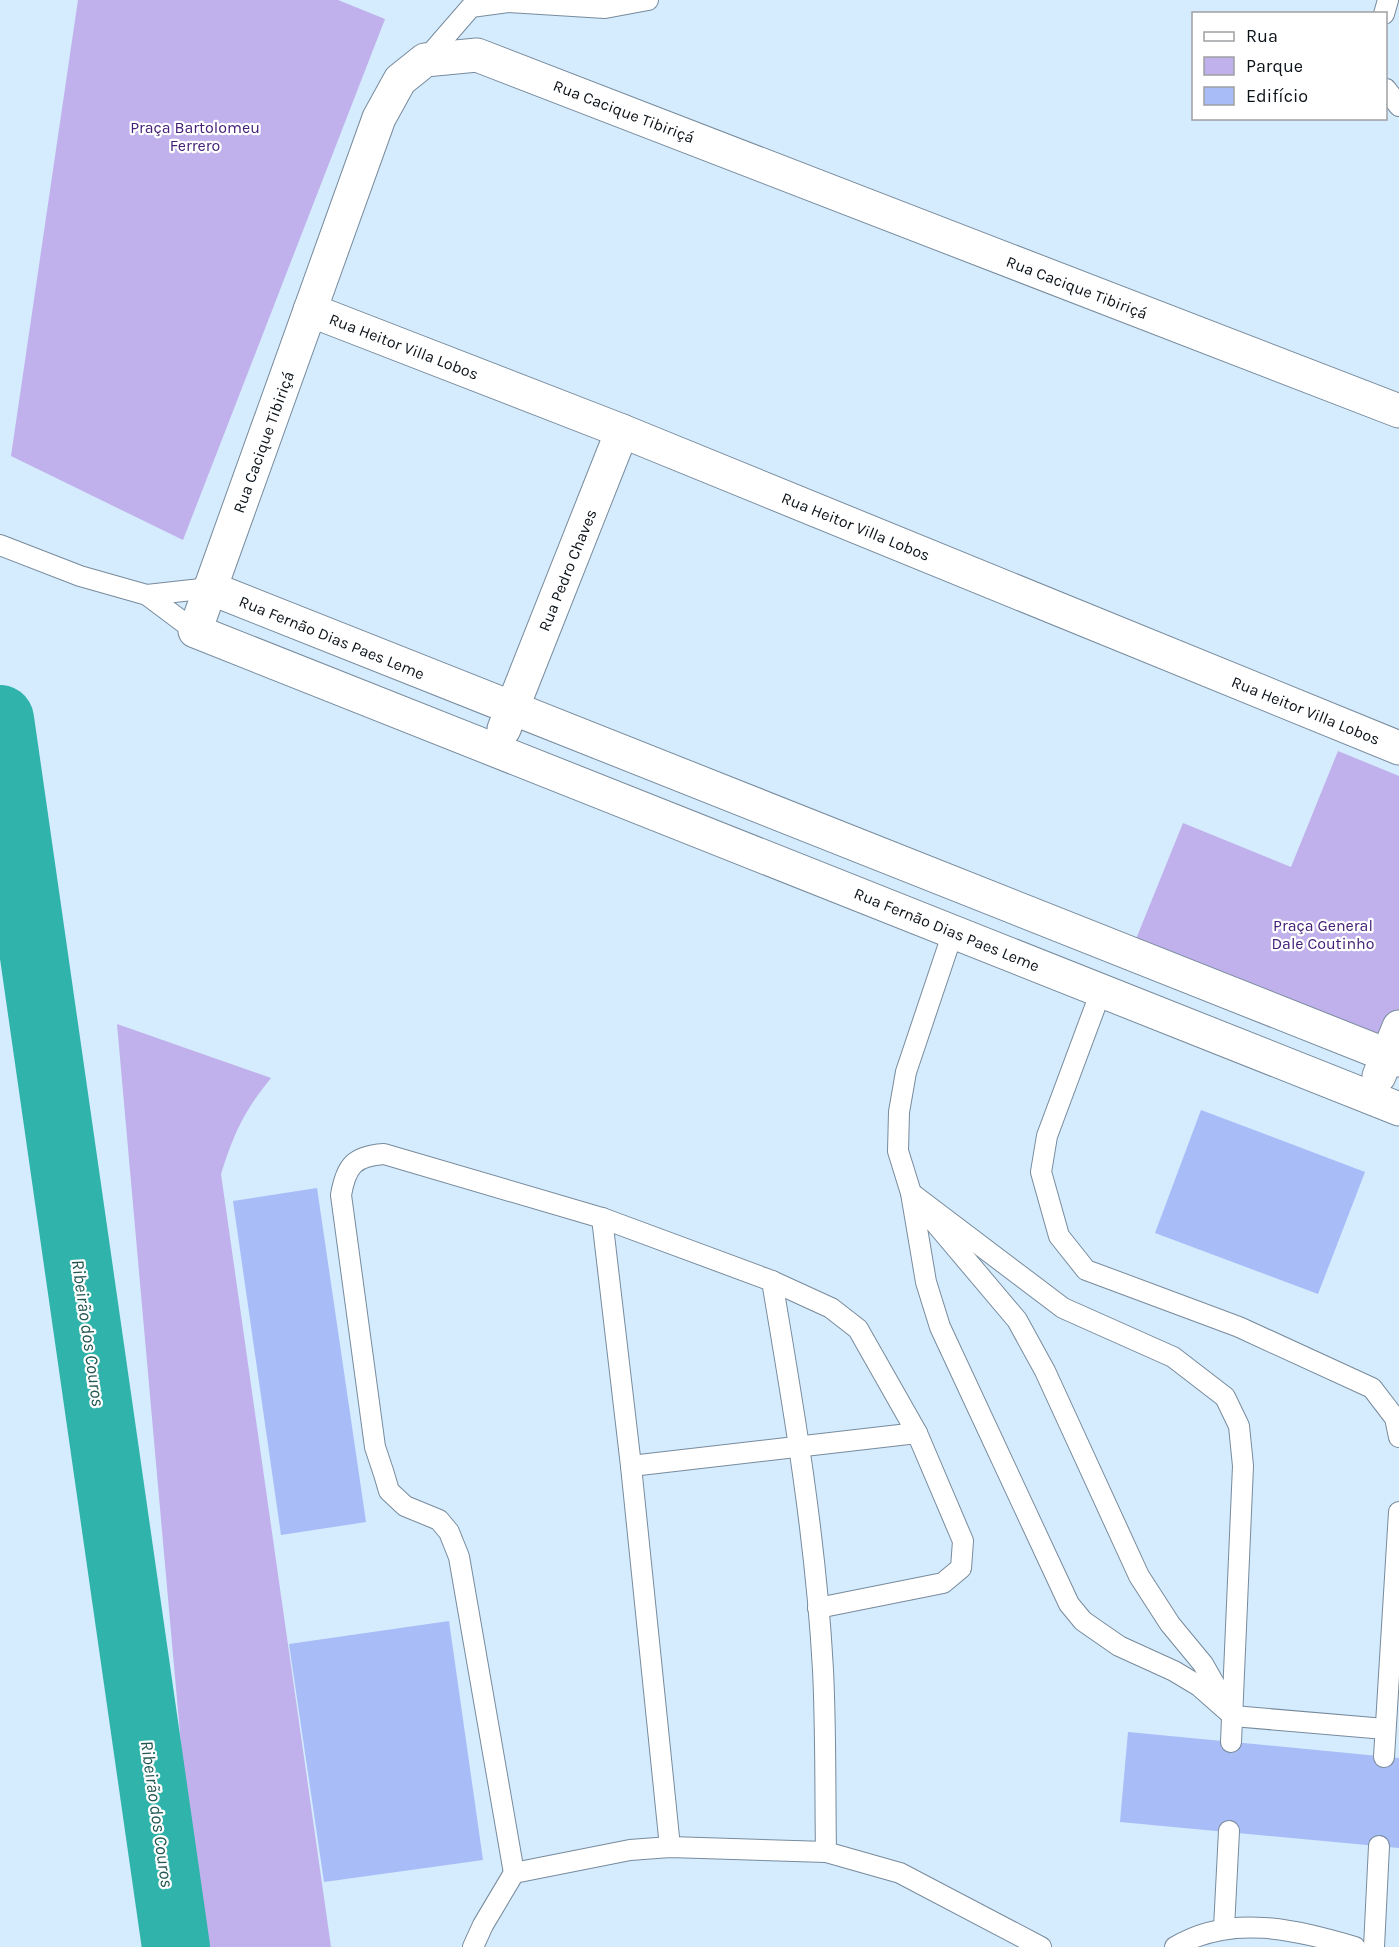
<svg xmlns="http://www.w3.org/2000/svg" width="1399" height="1947" font-family="Karla,sans-serif">
<style>
.green{fill:#c0b0eb}
.lines{fill:none;stroke-linecap:round;stroke-linejoin:round}
.river{stroke:#2fb3aa;stroke-width:68}
.building{fill:#a8bcf8}
.lane-casing{stroke:#778b9c;stroke-width:22}
.street-casing{stroke:#778b9c;stroke-width:35}
.lane{stroke:#fff;stroke-width:20}
.street{stroke:#fff;stroke-width:33}
.labels{text-anchor:middle;stroke-width:4.5;stroke-linejoin:round;paint-order:stroke}
.street-label{font-size:16px;fill:#0b1218;stroke:#fff}
.park-label{font-size:16px;fill:#442077;stroke:#fff}
.water-label{font-size:18px;font-style:italic;fill:#225753;stroke:#fff}
</style>
<rect width="100%" height="100%" fill="#d5ebfe"/>
<g class="green">
<path d="M 78,0 L 338,0 L 385,19 L 183,540 L 11,456 Z"/>
<path d="M 1338,751 L 1399,776 L 1399,1045 L 1136,939 L 1183,823 L 1291,867 Z"/>
<path d="M 117,1024 L 271,1078 C 244,1111 234,1133 221,1174 L 331,1947 L 199,1947 Z"/>
</g>
<g class="lines">
<path class="river" d="M 0,719 L 176,1947"/>
</g>
<g class="building">
<path d="M 1201,1110 L 1365,1172 L 1318,1294 L 1155,1233 Z"/>
<path d="M 317,1188 L 366,1522 L 281,1535 L 233,1201 Z"/>
<path d="M 449,1621 L 483,1860 L 324,1882 L 289,1644 Z"/>
<path d="M 1128,1732 L 1399,1758 L 1399,1848 L 1120,1822 Z"/>
</g>
<g class="lines">
<g class="lane-casing">
<g id="lane">
<path d="M 1384,14 L 1388,0"/>
<path d="M 425,60 L 471,7 L 508,2 L 605,8 L 648,0"/>
<path d="M 1386,89 L 1399,106"/>
<path d="M 0,545 L 80,576 L 147,595 L 195,631"/>
<path d="M 147,595 L 210,588"/>
<path d="M 953,932 L 906,1072 L 899,1112 L 898,1151 L 911,1193 L 926,1282 L 940,1327 L 1069,1604 L 1083,1621 L 1119,1646 L 1174,1671 L 1199,1686 L 1233,1716 L 1385,1729"/>
<path d="M 1101,991 L 1047,1136 L 1041,1172 L 1059,1236 L 1086,1270 L 1239,1327 L 1372,1388 L 1395,1418 L 1399,1437"/>
<path d="M 911,1193 L 1063,1308 L 1173,1357 L 1225,1397 L 1239,1426 L 1243,1466 L 1231,1742"/>
<path d="M 930,1217 L 1017,1320 L 1045,1371 L 1139,1576 L 1170,1624 L 1203,1664 L 1224,1701"/>
<path d="M 602,1218 L 631,1466 L 670,1847"/>
<path d="M 631,1466 L 917,1433 L 858,1329 L 831,1308 L 772,1281"/>
<path d="M 818,1608 L 943,1583 L 961,1568 L 963,1541 L 917,1433"/>
<path d="M 1384,1757 L 1399,1512"/>
<path d="M 514,1873 L 459,1557 L 449,1532 L 439,1520 L 405,1506 L 389,1491 L 384,1474 L 375,1447 L 341,1195 C 346,1166 354,1156 384,1154 L 602,1218 L 772,1281 C 794,1410 816,1539 823,1670 C 826,1730 825,1791 826,1852"/>
<path d="M 1224,1928 L 1229,1831"/>
<path d="M 473,1947 L 483,1925 L 514,1873 L 630,1850 L 670,1847 L 826,1852 L 900,1873 L 1041,1947"/>
<path d="M 1175,1947 C 1231,1913 1296,1930 1355,1947"/>
<path d="M 1374,1947 L 1379,1846"/>
</g>
</g>
<g class="street-casing">
<g id="street">
<path d="M 310,310 L 622,431 L 1399,748"/>
<path d="M 1399,411 L 477,55 L 425,60 L 400,80 L 379,118 L 195,631 L 1399,1109"/>
<path d="M 210,588 L 1399,1060"/>
<path d="M 504,729 L 622,431"/>
<path d="M 1379,1076 L 1399,1027"/>
</g>
</g>
<use href="#lane" class="lane"/>
<use href="#street" class="street"/>
</g>
<g class="labels">
<g class="street-label">
<text transform="translate(624 111) rotate(21)" y="6">Rua Cacique Tibiriçá</text>
<text transform="translate(1077 287) rotate(21)" y="6">Rua Cacique Tibiriçá</text>
<text transform="translate(404 346) rotate(21)" y="6">Rua Heitor Villa Lobos</text>
<text transform="translate(263 442) rotate(-70)" y="6">Rua Cacique Tibiriçá</text>
<text transform="translate(856 526) rotate(22)" y="6">Rua Heitor Villa Lobos</text>
<text transform="translate(567 570) rotate(-68)" y="6">Rua Pedro Chaves</text>
<text transform="translate(332 637) rotate(22)" y="6">Rua Fernão Dias Paes Leme</text>
<text transform="translate(1306 710) rotate(22)" y="6">Rua Heitor Villa Lobos</text>
<text transform="translate(947 929) rotate(22)" y="6">Rua Fernão Dias Paes Leme</text>
</g>
<g class="park-label">
<text x="195" y="133">Praça Bartolomeu<tspan x="195" dy="18">Ferrero</tspan></text>
<text x="1323" y="931">Praça General<tspan x="1323" dy="18">Dale Coutinho</tspan></text>
</g>
<g class="water-label">
<text transform="translate(88 1333) rotate(82)" y="6">Ribeirão dos Couros</text>
<text transform="translate(157 1814) rotate(82)" y="6">Ribeirão dos Couros</text>
</g>
</g>
<rect x="1192" y="12" width="195" height="108" fill="#ffffff" stroke="#9da0a3" stroke-width="1.5"/>
<rect x="1204" y="32" width="30" height="9" fill="#ffffff" stroke="#9da0a3" stroke-width="1.5"/>
<text x="1246" y="42" font-size="18" fill="#0b1218">Rua</text>
<rect x="1204" y="57" width="30" height="18" fill="#c0b0eb" stroke="#9da0a3" stroke-width="1.5"/>
<text x="1246" y="72" font-size="18" fill="#0b1218">Parque</text>
<rect x="1204" y="87" width="30" height="18" fill="#a8bcf8" stroke="#9da0a3" stroke-width="1.5"/>
<text x="1246" y="102" font-size="18" fill="#0b1218">Edifício</text>
</svg>
